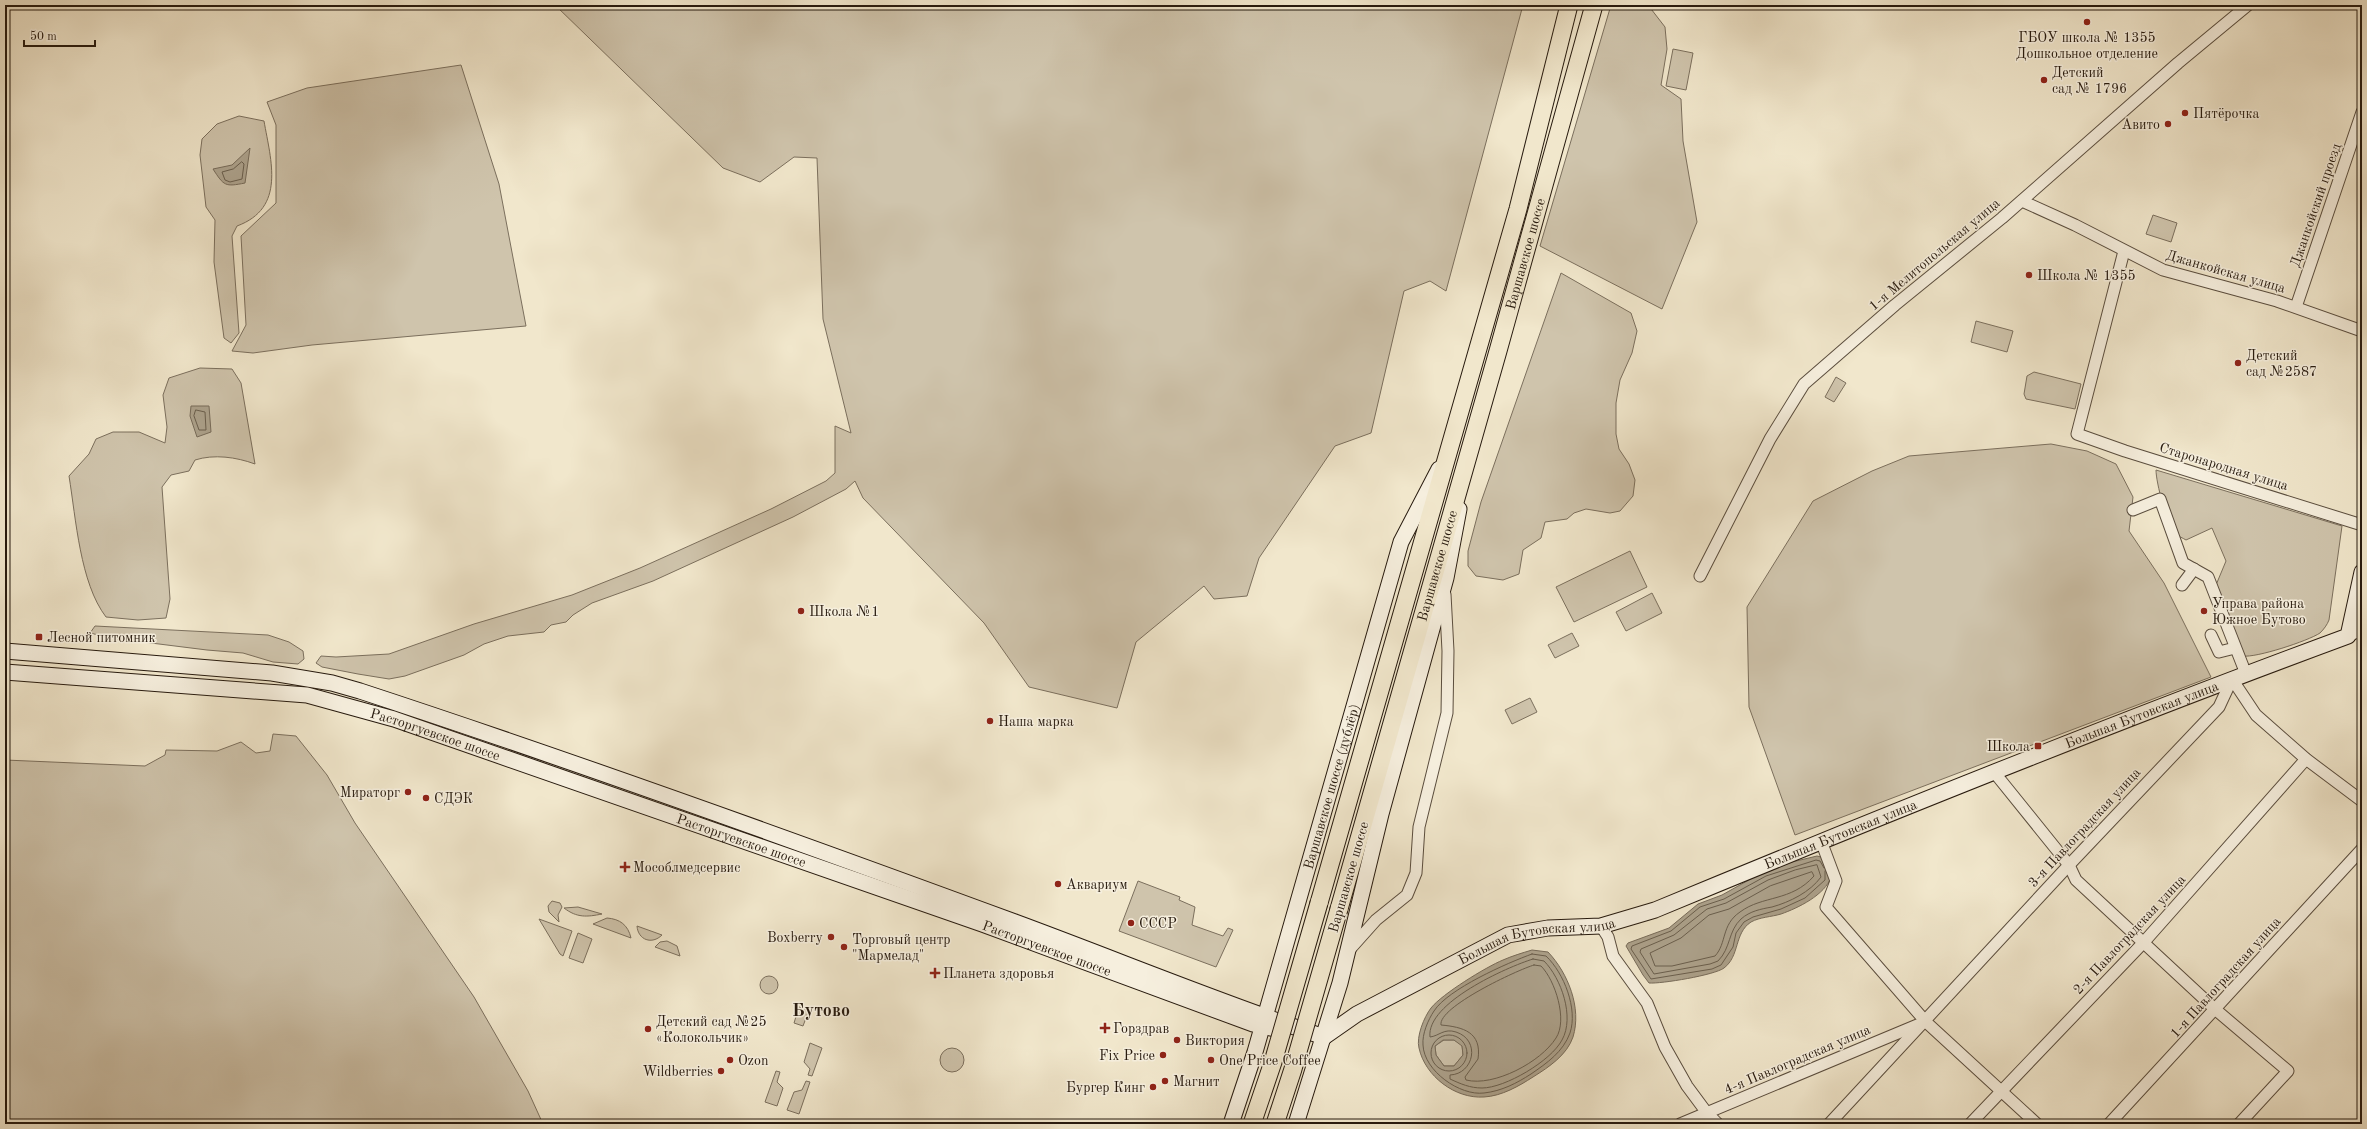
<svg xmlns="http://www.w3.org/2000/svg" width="2367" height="1129" font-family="'Old Standard TT',serif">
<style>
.green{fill:#cfc4ac;stroke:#7b6f5d}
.water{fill:#aca18b;stroke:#776b59;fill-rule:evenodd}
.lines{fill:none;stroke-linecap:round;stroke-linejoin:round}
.shore{stroke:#6a5e4c;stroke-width:1}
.street-casing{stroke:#5a4d3e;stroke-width:13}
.secondary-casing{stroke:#271a0e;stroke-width:17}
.primary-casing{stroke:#271a0e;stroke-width:19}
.street{stroke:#f6efde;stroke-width:11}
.secondary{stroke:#f6efde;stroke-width:15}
.primary{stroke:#f1e7cc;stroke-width:17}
.primary-bridge-casing{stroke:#271a0e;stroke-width:19;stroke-linecap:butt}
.primary-bridge{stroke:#f1e7cc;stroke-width:17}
.poi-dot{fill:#8f2418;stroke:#f6efde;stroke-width:1.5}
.labels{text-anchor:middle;stroke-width:3;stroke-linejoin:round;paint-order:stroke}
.poi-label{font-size:14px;fill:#271a0e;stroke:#f6efde;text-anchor:start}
.street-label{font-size:14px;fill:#271a0e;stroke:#f6efde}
.district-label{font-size:18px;font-weight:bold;fill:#271a0e;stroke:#f6efde}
</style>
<rect width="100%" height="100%" fill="#f1e7cc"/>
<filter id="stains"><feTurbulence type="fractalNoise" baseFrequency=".005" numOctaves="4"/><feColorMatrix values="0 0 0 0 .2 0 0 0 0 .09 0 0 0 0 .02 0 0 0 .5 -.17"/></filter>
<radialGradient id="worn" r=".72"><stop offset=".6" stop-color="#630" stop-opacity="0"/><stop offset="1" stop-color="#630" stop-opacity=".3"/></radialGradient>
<g class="green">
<path d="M 555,5 L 1523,5 L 1446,291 L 1430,281 L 1404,291 L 1371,433 L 1335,446 L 1259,558 L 1247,596 L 1214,599 L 1204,586 L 1136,642 L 1117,708 L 1029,687 L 984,623 L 863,498 L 855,481 L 846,489 L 793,517 L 653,581 L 592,603 L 573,615 L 566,622 L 551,625 L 544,632 L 508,636 L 484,644 L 464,655 L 405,676 L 389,679 L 358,674 L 322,667 L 316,663 L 321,656 L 336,657 L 389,654 L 474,624 L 572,595 L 640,568 L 771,509 L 826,481 L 835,473 L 835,426 L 851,433 L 823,319 L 817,158 L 794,157 L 760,182 L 723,168 Z"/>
<path d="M 1611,5 L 1648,5 L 1665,27 L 1667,49 L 1661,85 L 1681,99 L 1683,141 L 1697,222 L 1662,309 L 1540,246 Z"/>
<path d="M 1673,49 L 1693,53 L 1686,90 L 1666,86 Z"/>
<path d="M 461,65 L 499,184 L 526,326 L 312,345 L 253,353 L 232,351 L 246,325 L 241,236 L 276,203 L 276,125 L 267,102 L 307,88 Z"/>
<path d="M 239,116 L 264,121 C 271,161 286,208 237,226 L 232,236 L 239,333 L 231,343 L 224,338 L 214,262 L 215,220 L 206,207 L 200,155 L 202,139 L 217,124 Z"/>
<path d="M 2153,215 L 2177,223 L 2171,242 L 2146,234 Z"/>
<path d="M 1561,273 L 1631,313 L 1637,331 L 1632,353 L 1620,380 L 1616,403 L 1616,434 L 1619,449 L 1629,464 L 1635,480 L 1633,496 L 1620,511 L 1610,513 L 1586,509 L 1574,513 L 1567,519 L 1545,522 L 1541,538 L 1523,550 L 1519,574 L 1503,580 L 1476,576 L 1468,566 L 1468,551 L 1481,502 Z"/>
<path d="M 1976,321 L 2013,331 L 2007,352 L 1971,342 Z"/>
<path d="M 200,368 L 232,369 L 241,383 L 255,464 C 236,457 214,454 195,460 L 189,471 L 171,475 L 162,487 L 170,599 L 166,618 L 138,620 L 106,617 C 80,583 76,519 69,476 L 89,454 L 96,439 L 113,432 L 139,432 L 165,443 L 167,427 L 163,395 L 169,378 Z"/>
<path d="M 2034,372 L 2081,384 L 2075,409 L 2026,399 L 2024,394 L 2027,376 Z"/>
<path d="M 1836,377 L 1846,383 L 1834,402 L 1825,397 Z"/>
<path d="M 2051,444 L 2087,451 L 2116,464 L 2133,497 L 2129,531 L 2164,583 L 2211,677 L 1795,835 L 1749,707 L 1747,607 L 1813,501 L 1872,471 L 1909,456 Z"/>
<path d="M 2156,470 L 2342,526 L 2329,620 C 2327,625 2324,629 2320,633 C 2308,641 2256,658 2243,656 L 2216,585 L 2226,561 L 2212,528 L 2186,540 C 2183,538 2177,536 2175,533 C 2167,524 2156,483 2156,470 Z"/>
<path d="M 1630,551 L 1647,587 L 1574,622 L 1556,587 Z"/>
<path d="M 1652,593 L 1662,613 L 1626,631 L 1616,612 Z"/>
<path d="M 95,626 L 268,635 L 289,642 L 303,651 L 304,659 L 298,664 L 273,662 L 243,653 L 207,650 L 111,638 L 90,633 Z"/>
<path d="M 1572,633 L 1579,646 L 1555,658 L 1548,645 Z"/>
<path d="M 1530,698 L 1537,712 L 1512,724 L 1505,710 Z"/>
<path d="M 445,725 L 828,861 L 827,862 L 443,729 Z"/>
<path d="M 273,734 L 296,736 L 327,775 L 355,823 L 474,997 L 528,1091 L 543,1124 L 5,1124 L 5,760 L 145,766 L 165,755 L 166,750 L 217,751 L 241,742 L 256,753 L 270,751 Z"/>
<path d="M 1138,881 L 1180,897 L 1179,900 L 1195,907 L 1192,925 L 1223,936 L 1228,928 L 1233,930 L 1216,967 L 1119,931 Z"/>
<path d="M 552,901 L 560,903 L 562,907 L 558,915 L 559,922 L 549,912 L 548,906 Z"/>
<path d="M 578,907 L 602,914 C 587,917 577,918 564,908 Z"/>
<path d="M 607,918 C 620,919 628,925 631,938 L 593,924 Z"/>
<path d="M 539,919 L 572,931 L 563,956 L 560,954 Z"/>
<path d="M 637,926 L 662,935 C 652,945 638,940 637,926 Z"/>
<path d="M 578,933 L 592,939 L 583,963 L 569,958 Z"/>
<path d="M 667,941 L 677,946 L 680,956 L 655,947 L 660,942 Z"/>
<circle cx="769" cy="985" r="9"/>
<path d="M 799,1007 L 809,1010 L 803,1026 L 794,1023 Z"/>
<path d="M 1444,1040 L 1454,1040 L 1462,1045 L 1463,1055 L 1454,1066 L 1444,1066 L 1436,1055 L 1435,1046 Z"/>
<path d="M 810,1043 L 822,1048 L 812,1076 L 808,1075 L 810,1069 L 804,1062 Z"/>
<circle cx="952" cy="1060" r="12"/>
<path d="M 776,1071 L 780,1072 L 777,1082 L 783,1088 L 777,1106 L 765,1102 Z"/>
<path d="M 806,1081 L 810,1082 L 799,1114 L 787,1110 L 794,1092 L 802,1090 Z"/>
</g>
<g class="water">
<path d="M 250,148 L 245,183 C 225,187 224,186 213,169 L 232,165 Z"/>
<path d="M 191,406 L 209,406 L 211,432 L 197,437 L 190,416 Z"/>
<path d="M 1817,856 L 1821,857 L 1831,877 C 1825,895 1798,908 1781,914 C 1771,917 1760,917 1751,922 C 1734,933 1740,956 1724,968 C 1715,975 1661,984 1649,983 L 1643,975 L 1626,946 L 1628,943 L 1669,928 L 1698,904 L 1722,895 L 1756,876 L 1792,862 Z"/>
<path d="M 1532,950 L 1548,952 C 1568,973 1582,1008 1573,1037 C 1567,1055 1549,1067 1533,1077 C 1519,1086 1502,1096 1484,1097 C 1455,1099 1425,1076 1419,1048 C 1416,1037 1424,1017 1431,1008 C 1442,994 1486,967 1503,960 C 1512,956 1522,953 1532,950 ZM 1443,1040 L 1454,1040 L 1462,1046 L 1463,1055 L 1454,1066 L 1444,1066 L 1436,1055 L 1435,1046 Z"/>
</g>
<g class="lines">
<g class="shore">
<path d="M 242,162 L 244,164 L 242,179 L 230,182 L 225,180 L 222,172 L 233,169 Z"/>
<path d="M 196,410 L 205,412 L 206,430 L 199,430 L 194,416 Z"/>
<path d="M 1817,865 L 1821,877 C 1810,892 1790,902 1772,907 C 1761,909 1750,911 1741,919 C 1728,931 1731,948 1718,961 L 1710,964 L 1654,974 L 1640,952 L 1641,949 L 1674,935 L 1707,909 L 1726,903 L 1768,880 L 1795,870 Z"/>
<path d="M 1824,868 L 1820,861 L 1816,860 L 1766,876 L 1724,899 L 1700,907 L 1671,931 L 1632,946 L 1631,949 L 1651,979 L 1712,969 L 1721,965 L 1733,947 L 1736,933 L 1744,922 L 1753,917 L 1781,909 L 1805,898 L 1825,880 L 1825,871"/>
<path d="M 1812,872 L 1814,876 C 1791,902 1763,895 1740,912 C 1721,925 1727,943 1715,956 L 1672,966 L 1655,966 L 1650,953 L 1681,938 L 1709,915 L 1729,909 L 1770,886 Z"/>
<path d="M 1532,954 L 1546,956 C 1564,973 1578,1009 1570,1033 C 1563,1052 1547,1063 1531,1074 C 1517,1083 1502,1091 1484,1093 C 1460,1096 1424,1071 1423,1045 C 1422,1034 1428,1020 1434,1011 C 1448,989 1507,963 1532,954 Z"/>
<path d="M 1533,959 L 1544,961 C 1561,978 1575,1017 1562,1040 C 1551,1061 1505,1088 1482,1088 C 1470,1088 1461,1084 1450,1079 L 1450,1075 C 1474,1074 1481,1040 1456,1032 C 1444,1028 1439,1036 1430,1037 C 1426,1003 1507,967 1533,959 Z"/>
<path d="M 1534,965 L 1541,966 C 1555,980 1568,1020 1556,1038 C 1541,1062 1494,1087 1466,1080 L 1465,1077 L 1478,1059 C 1482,1032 1463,1027 1441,1025 C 1438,1007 1517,970 1534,965 Z"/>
<circle cx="1449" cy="1053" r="18"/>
</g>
<g class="street-casing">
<g id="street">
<path d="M 2022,201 L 2075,225 L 2163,270 L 2277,301 L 2362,331"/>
<path d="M 2124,251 L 2077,434 L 2125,451 L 2362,525"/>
<path d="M 2296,307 L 2362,112"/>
<path d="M 2133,510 L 2160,499 L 2183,563 L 2208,577 L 2246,674"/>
<path d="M 1700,576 L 1770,439 L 1804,384 L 1895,305 L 2002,218 L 2178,63 L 2248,5"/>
<path d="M 2182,585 L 2194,569"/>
<path d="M 2211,635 L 2219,652 L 2235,648"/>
<path d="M 2348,636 L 2362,630"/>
<path d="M 1994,772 L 2069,865 L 2076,880 L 2216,1010 L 2288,1071 L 2239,1124"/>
<path d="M 1821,841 L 1836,881 L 1826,907 L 1926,1022 L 2037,1124"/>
<path d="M 1601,926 L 1608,937 L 1613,956 L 1647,1003 L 1665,1047 L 1687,1086 L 1707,1113 L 1718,1124"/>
<path d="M 1351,948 L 1376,920 L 1407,895 L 1416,873 L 1419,827 L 1447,713 L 1448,651 L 1445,594"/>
<path d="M 1680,1124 L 1922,1023"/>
<path d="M 1829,1124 L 2069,865 L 2219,707 L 2232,679 L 2256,715 L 2306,759 L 2362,801"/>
<path d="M 1970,1124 L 2144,942 L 2306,759"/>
<path d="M 2109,1124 L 2362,849"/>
</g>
</g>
<g class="secondary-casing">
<g id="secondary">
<path d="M 5,651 L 272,673 L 332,683 L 360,691 C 580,763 798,842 1015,922 C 1118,960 1219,1002 1324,1037"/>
<path id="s1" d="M 5,672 L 307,695 L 394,719 L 982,924 L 1253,1024 L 1279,1030"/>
<path id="s2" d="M 1324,1037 L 1357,1014 L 1508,935 L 1548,928 L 1601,926 L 1655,910 C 1884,815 2115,722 2348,636 L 2362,572"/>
<path id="s3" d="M 1231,1124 L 1255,1052 L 1401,542 L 1439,469"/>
<path d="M 1296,1124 L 1340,983 L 1381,814 L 1446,578 L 1459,509"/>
</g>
</g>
<g class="primary-casing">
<g id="primary">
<path d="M 1319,903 L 1518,209 L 1569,5"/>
<path id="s4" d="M 1339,909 L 1498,351 L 1594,5"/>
</g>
</g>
<use href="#street" class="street"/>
<use href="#secondary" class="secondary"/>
<use href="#primary" class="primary"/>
<g class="primary-bridge-casing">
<g id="primary-bridge">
<path d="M 1252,1124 L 1273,1062 L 1319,903"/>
<path d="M 1275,1124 L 1293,1069 L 1339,909"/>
</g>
</g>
<use href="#primary-bridge" class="primary-bridge"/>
</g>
<g class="poi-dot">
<circle cx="2087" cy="22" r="4"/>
<circle cx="2044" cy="80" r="4"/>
<circle cx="2185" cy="113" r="4"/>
<circle cx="2168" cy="124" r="4"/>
<circle cx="2029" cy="275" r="4"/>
<circle cx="2238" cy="363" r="4"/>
<circle cx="801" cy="611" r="4"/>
<circle cx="2204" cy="611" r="4"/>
<rect x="35" y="633" width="8" height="8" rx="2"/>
<circle cx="990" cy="721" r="4"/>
<rect x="2034" y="742" width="8" height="8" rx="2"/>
<circle cx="408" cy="792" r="4"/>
<circle cx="426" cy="798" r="4"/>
<path d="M623 861h4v4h4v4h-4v4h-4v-4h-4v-4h4z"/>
<circle cx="1058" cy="884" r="4"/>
<circle cx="1131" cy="923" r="4"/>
<circle cx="831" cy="937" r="4"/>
<circle cx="844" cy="947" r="4"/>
<path d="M933 967h4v4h4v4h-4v4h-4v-4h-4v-4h4z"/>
<path d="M1103 1022h4v4h4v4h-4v4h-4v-4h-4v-4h4z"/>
<circle cx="648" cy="1029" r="4"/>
<circle cx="1177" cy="1040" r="4"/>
<circle cx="1163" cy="1055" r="4"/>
<circle cx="730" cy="1060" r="4"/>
<circle cx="1211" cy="1060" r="4"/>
<circle cx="721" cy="1071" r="4"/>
<circle cx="1165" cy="1081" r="4"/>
<circle cx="1153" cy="1087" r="4"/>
</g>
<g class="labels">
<g class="poi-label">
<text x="2087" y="42" text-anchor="middle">ГБОУ школа № 1355<tspan x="2087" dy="16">Дошкольное отделение</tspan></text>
<text x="2052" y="77">Детский<tspan x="2052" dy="16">сад № 1796</tspan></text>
<text x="2193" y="118">Пятёрочка</text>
<text x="2160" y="129" text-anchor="end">Авито</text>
<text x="2037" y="280">Школа № 1355</text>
<text x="2246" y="360">Детский<tspan x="2246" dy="16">сад №2587</tspan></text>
<text x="2212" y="608">Управа района<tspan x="2212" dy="16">Южное Бутово</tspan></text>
<text x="809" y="616">Школа №1</text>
<text x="47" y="642">Лесной питомник</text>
<text x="998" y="726">Наша марка</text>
<text x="2030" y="751" text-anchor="end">Школа</text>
<text x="400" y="797" text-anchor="end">Мираторг</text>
<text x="434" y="803">СДЭК</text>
<text x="633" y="872">Мособлмедсервис</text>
<text x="1066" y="889">Аквариум</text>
<text x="1139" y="928">СССР</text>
<text x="823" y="942" text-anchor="end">Boxberry</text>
<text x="852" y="944">Торговый центр<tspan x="852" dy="16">"Мармелад"</tspan></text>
<text x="943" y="978">Планета здоровья</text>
<text x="656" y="1026">Детский сад №25<tspan x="656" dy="16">«Колокольчик»</tspan></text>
<text x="1113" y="1033">Горздрав</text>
<text x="1185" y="1045">Виктория</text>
<text x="1155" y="1060" text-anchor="end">Fix Price</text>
<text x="738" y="1065">Ozon</text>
<text x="1219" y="1065">One Price Coffee</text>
<text x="713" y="1076" text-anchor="end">Wildberries</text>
<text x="1173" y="1086">Магнит</text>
<text x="1145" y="1092" text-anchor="end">Бургер Кинг</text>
</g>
<g class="street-label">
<text transform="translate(2315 205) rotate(-71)" y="5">Джанкойский проезд</text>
<text dy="5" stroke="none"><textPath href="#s4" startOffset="681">Варшавское шоссе</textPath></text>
<text transform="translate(1934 254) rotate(-40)" y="5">1-я Мелитопольская улица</text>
<text transform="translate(2226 271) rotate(16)" y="5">Джанкойская улица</text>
<text transform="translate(2224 466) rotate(17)" y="5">Старонародная улица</text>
<text dy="5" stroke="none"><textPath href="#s4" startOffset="357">Варшавское шоссе</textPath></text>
<text dy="5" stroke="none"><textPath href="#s2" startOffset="885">Большая Бутовская улица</textPath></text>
<text dy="5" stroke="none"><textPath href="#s1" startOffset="437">Расторгуевское шоссе</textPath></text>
<text dy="5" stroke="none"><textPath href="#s3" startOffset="352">Варшавское шоссе (дублёр)</textPath></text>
<text transform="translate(2084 827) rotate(-47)" y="5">3-я Павлоградская улица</text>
<text dy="5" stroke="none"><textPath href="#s2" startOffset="561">Большая Бутовская улица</textPath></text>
<text dy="5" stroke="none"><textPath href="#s1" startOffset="761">Расторгуевское шоссе</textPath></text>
<text transform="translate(1348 877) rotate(-74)" y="5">Варшавское шоссе</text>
<text transform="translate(2129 934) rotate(-47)" y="5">2-я Павлоградская улица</text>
<text dy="5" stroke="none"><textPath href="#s2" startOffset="237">Большая Бутовская улица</textPath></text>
<text dy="5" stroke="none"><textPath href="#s1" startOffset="1085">Расторгуевское шоссе</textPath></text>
<text transform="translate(2225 977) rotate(-48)" y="5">1-я Павлоградская улица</text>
<text transform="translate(1797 1059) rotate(-23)" y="5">4-я Павлоградская улица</text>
</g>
<g class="district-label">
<text x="821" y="1016">Бутово</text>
</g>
</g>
<rect width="2367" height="1129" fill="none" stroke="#f1e7cc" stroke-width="20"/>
<rect x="6" y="6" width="2355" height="1117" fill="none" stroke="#271a0e" stroke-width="2"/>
<rect x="10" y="10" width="2347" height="1109" fill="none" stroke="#271a0e"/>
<path d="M24 40v6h71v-6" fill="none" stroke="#271a0e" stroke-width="2"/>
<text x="30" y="40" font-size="12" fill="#271a0e" stroke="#f6efde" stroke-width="3" paint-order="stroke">50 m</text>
<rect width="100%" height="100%" filter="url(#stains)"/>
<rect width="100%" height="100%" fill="url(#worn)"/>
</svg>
